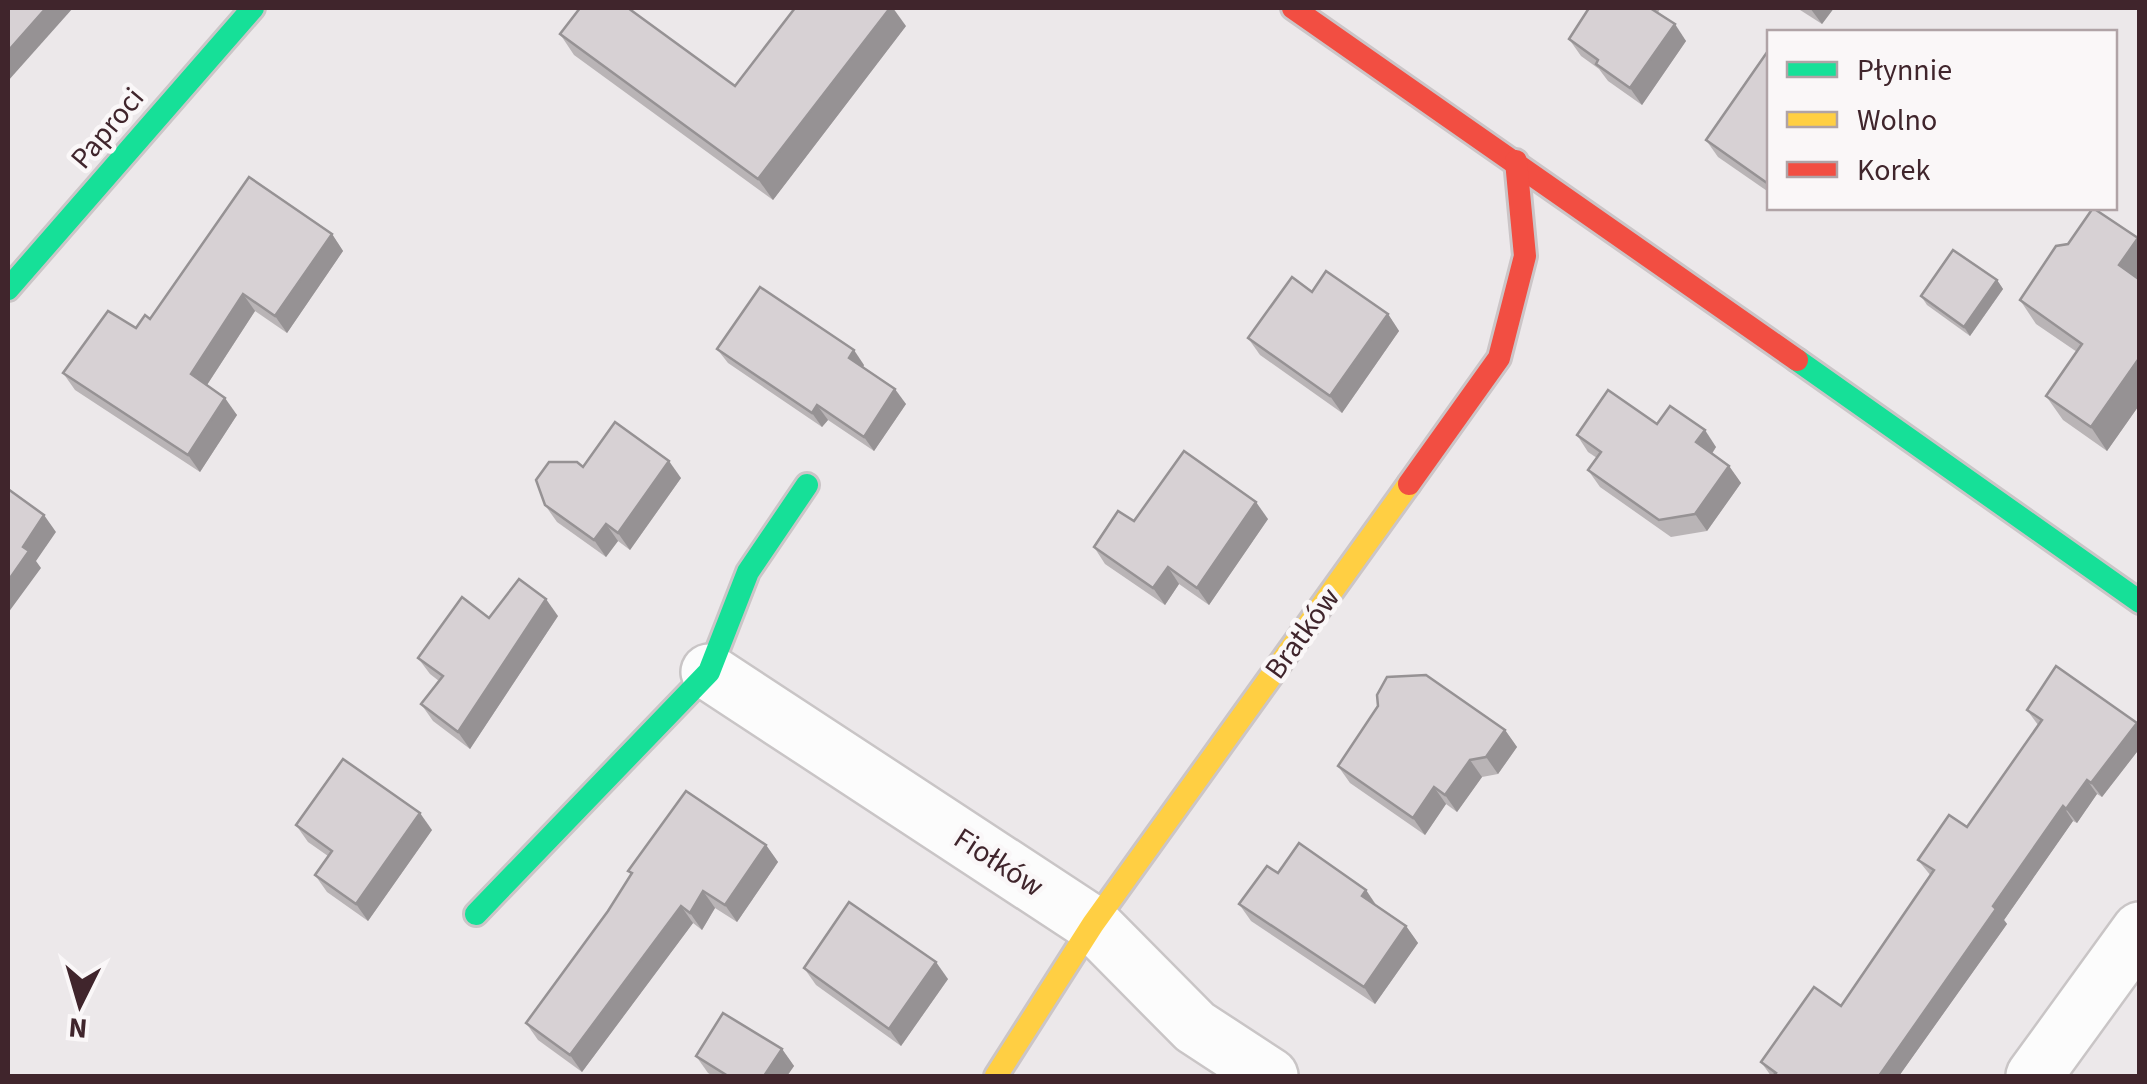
<svg xmlns="http://www.w3.org/2000/svg" width="2147" height="1084" font-family="'Source Sans 3',sans-serif">
<style>
.lines{fill:none;stroke-linecap:round;stroke-linejoin:round}
.street-casing{stroke:#c9c5c6;stroke-width:60}
.fast-casing{stroke:#cbc5c7;stroke-width:28}
.slow-casing{stroke:#cbc5c7;stroke-width:28}
.jam-casing{stroke:#cbc5c7;stroke-width:28}
.street{stroke:#fcfcfc;stroke-width:55}
.fast{stroke:#16e098;stroke-width:22}
.slow{stroke:#ffcf43;stroke-width:22}
.jam{stroke:#f24e42;stroke-width:22}
.wall{fill:#b9b4b6}
.shaded-wall{fill:#969294}
.building{fill:#d7d1d4;stroke:#969294;stroke-width:2.5}
.labels{text-anchor:middle;stroke-width:9;stroke-linejoin:round;paint-order:stroke}
.street-label{font-size:30px;fill:#40252c;stroke:#faf7f8}
</style>
<rect width="100%" height="100%" fill="#ece8ea"/>
<g class="lines">
<g class="street-casing">
<g id="street">
<path d="M 709,672 L 1093,924 L 1195,1027 L 1270,1076"/>
<path d="M 2034,1076 L 2140,930"/>
</g>
</g>
<g class="fast-casing">
<g id="fast">
<path d="M 8,289 L 253,8"/>
<path d="M 1797,360 L 2140,602"/>
<path d="M 476,914 L 709,672 L 748,572 L 807,485"/>
</g>
</g>
<g class="slow-casing">
<path id="slow" d="M 996,1076 L 1093,924 L 1409,484"/>
</g>
<g class="jam-casing">
<g id="jam">
<path d="M 1293,8 L 1797,360"/>
<path d="M 1409,484 L 1499,358 L 1525,256 L 1516,161"/>
</g>
</g>
<use href="#street" class="street"/>
<use href="#fast" class="fast"/>
<use href="#slow" class="slow"/>
<use href="#jam" class="jam"/>
</g>
<g class="wall">
<path d="M 1660,8 L 1658,13 L 1686,41 L 1642,105 L 1608,81 L 1599,69 L 1581,56 L 1569,39 Z"/>
<path d="M 1797,8 L 1834,8 L 1822,24 Z"/>
<path d="M 906,26 L 773,200 L 574,55 L 560,34 L 735,86 Z"/>
<path d="M 1770,48 L 1770,193 L 1718,157 L 1706,140 Z"/>
<path d="M 332,234 L 343,251 L 287,333 L 255,311 L 207,385 L 237,415 L 200,472 L 75,390 L 63,373 L 150,319 Z"/>
<path d="M 2138,238 L 2140,241 L 2140,404 L 2107,451 L 2063,420 L 2046,396 L 2077,352 L 2036,324 L 2020,300 Z"/>
<path d="M 1997,280 L 2003,289 L 1970,336 L 1927,305 L 1921,296 Z"/>
<path d="M 1312,292 L 1388,314 L 1399,331 L 1342,413 L 1260,355 L 1248,338 Z"/>
<path d="M 717,349 L 864,365 L 863,368 L 906,404 L 874,451 L 828,420 L 822,427 L 728,363 Z"/>
<path d="M 1657,424 L 1716,447 L 1712,454 L 1729,466 L 1741,483 L 1707,531 L 1671,537 L 1600,487 L 1588,470 L 1597,458 L 1588,452 L 1577,435 Z"/>
<path d="M 583,467 L 681,478 L 630,550 L 618,541 L 606,557 L 557,522 L 545,505 Z"/>
<path d="M 1268,519 L 1209,605 L 1179,584 L 1165,605 L 1105,564 L 1094,547 L 1134,521 Z"/>
<path d="M 558,616 L 470,749 L 433,721 L 421,704 L 439,681 L 430,674 L 418,658 L 489,618 Z"/>
<path d="M 2027,710 L 2137,723 L 2140,726 L 2140,748 L 2102,797 L 2097,794 L 2077,823 L 2073,821 L 2004,920 L 2007,924 L 1899,1076 L 1771,1076 L 1761,1062 L 1841,1006 L 1931,876 L 1918,860 L 1967,827 L 2038,725 Z"/>
<path d="M 1505,730 L 1517,747 L 1498,774 L 1482,777 L 1457,812 L 1446,804 L 1425,835 L 1350,783 L 1338,766 Z"/>
<path d="M 296,825 L 432,830 L 368,921 L 327,892 L 315,875 L 328,856 L 308,842 Z"/>
<path d="M 766,845 L 778,862 L 737,922 L 715,908 L 702,930 L 693,923 L 582,1072 L 538,1040 L 526,1023 L 608,911 L 631,875 L 628,871 Z"/>
<path d="M 1278,873 L 1366,890 L 1377,906 L 1406,926 L 1418,943 L 1375,1004 L 1251,921 L 1239,904 Z"/>
<path d="M 804,968 L 948,979 L 901,1046 L 816,985 Z"/>
<path d="M 782,1049 L 794,1066 L 787,1076 L 713,1076 L 708,1073 L 696,1056 Z"/>
</g>
<g class="shaded-wall">
<path d="M 46,8 L 73,8 L 8,81 L 8,51 Z"/>
<path d="M 890,8 L 893,8 L 906,26 L 773,200 L 758,179 Z"/>
<path d="M 1810,8 L 1834,8 L 1822,24 Z"/>
<path d="M 1675,24 L 1686,41 L 1642,105 L 1630,88 Z"/>
<path d="M 332,234 L 343,251 L 287,333 L 275,316 Z"/>
<path d="M 2138,238 L 2140,241 L 2140,283 L 2119,265 Z"/>
<path d="M 1997,280 L 2003,289 L 1970,336 L 1964,327 Z"/>
<path d="M 243,294 L 255,311 L 203,391 L 191,374 Z"/>
<path d="M 1388,314 L 1399,331 L 1342,413 L 1330,396 Z"/>
<path d="M 854,350 L 864,365 L 859,373 L 849,358 Z"/>
<path d="M 2140,357 L 2140,404 L 2107,451 L 2091,427 Z"/>
<path d="M 895,389 L 906,404 L 874,451 L 864,437 Z"/>
<path d="M 225,398 L 237,415 L 200,472 L 188,455 Z"/>
<path d="M 817,405 L 828,420 L 822,427 L 812,413 Z"/>
<path d="M 1705,430 L 1716,447 L 1708,459 L 1696,442 Z"/>
<path d="M 669,461 L 681,478 L 630,550 L 618,533 Z"/>
<path d="M 1729,466 L 1741,483 L 1707,531 L 1695,514 Z"/>
<path d="M 1256,502 L 1268,519 L 1209,605 L 1197,588 Z"/>
<path d="M 44,515 L 56,532 L 36,561 L 41,568 L 8,613 L 8,581 L 23,547 Z"/>
<path d="M 606,524 L 618,541 L 606,557 L 594,540 Z"/>
<path d="M 1168,567 L 1179,584 L 1165,605 L 1153,588 Z"/>
<path d="M 546,599 L 558,616 L 470,749 L 458,732 Z"/>
<path d="M 2137,723 L 2140,726 L 2140,748 L 2102,797 L 2091,783 Z"/>
<path d="M 1505,730 L 1517,747 L 1498,774 L 1486,757 Z"/>
<path d="M 1470,760 L 1482,777 L 1457,812 L 1445,795 Z"/>
<path d="M 2087,780 L 2097,794 L 2077,823 L 2066,809 Z"/>
<path d="M 1434,787 L 1446,804 L 1425,835 L 1413,818 Z"/>
<path d="M 2063,806 L 2073,821 L 2004,920 L 2007,924 L 1899,1076 L 1879,1076 L 1993,906 Z"/>
<path d="M 420,813 L 432,830 L 368,921 L 356,904 Z"/>
<path d="M 766,845 L 778,862 L 737,922 L 725,905 Z"/>
<path d="M 1366,890 L 1377,907 L 1362,896 Z"/>
<path d="M 703,891 L 715,908 L 702,930 L 690,913 Z"/>
<path d="M 681,906 L 693,923 L 582,1072 L 570,1055 Z"/>
<path d="M 1406,926 L 1418,943 L 1375,1004 L 1364,987 Z"/>
<path d="M 936,962 L 948,979 L 901,1046 L 889,1029 Z"/>
<path d="M 782,1049 L 794,1066 L 787,1076 L 764,1076 Z"/>
</g>
<g class="building">
<path d="M 8,8 L 46,8 L 8,51 Z"/>
<path d="M 580,8 L 628,8 L 735,86 L 795,8 L 890,8 L 758,179 L 560,34 Z"/>
<path d="M 1589,8 L 1650,8 L 1675,24 L 1630,88 L 1596,64 L 1598,60 L 1569,39 Z"/>
<path d="M 1770,48 L 1770,179 L 1767,183 L 1706,140 Z"/>
<path d="M 249,177 L 332,234 L 275,316 L 243,294 L 191,374 L 225,398 L 188,455 L 63,373 L 108,311 L 136,328 L 145,315 L 150,319 Z"/>
<path d="M 2093,208 L 2138,238 L 2119,265 L 2140,280 L 2140,357 L 2091,427 L 2046,396 L 2082,344 L 2020,300 L 2056,246 L 2068,244 Z"/>
<path d="M 1953,250 L 1997,280 L 1964,327 L 1921,296 Z"/>
<path d="M 1326,271 L 1388,314 L 1330,396 L 1248,338 L 1292,277 L 1312,292 Z"/>
<path d="M 760,287 L 854,350 L 849,358 L 895,389 L 864,437 L 817,405 L 812,413 L 717,349 Z"/>
<path d="M 1608,390 L 1657,424 L 1670,406 L 1705,430 L 1696,442 L 1729,466 L 1695,514 L 1659,520 L 1588,470 L 1601,452 L 1577,435 Z"/>
<path d="M 615,422 L 669,461 L 618,533 L 606,524 L 594,540 L 545,505 L 536,480 L 549,462 L 577,462 L 583,467 Z"/>
<path d="M 1184,451 L 1256,502 L 1197,588 L 1168,567 L 1153,588 L 1094,547 L 1118,511 L 1134,521 Z"/>
<path d="M 8,489 L 44,515 L 23,547 L 29,551 L 8,581 Z"/>
<path d="M 519,579 L 546,599 L 458,732 L 421,704 L 443,676 L 418,658 L 462,597 L 489,618 Z"/>
<path d="M 2056,666 L 2137,723 L 2091,783 L 2087,780 L 2066,809 L 2063,806 L 1993,906 L 1996,909 L 1879,1076 L 1773,1076 L 1776,1073 L 1761,1062 L 1814,987 L 1841,1006 L 1934,870 L 1918,860 L 1949,815 L 1967,827 L 2042,720 L 2027,710 Z"/>
<path d="M 1426,675 L 1505,730 L 1486,757 L 1470,760 L 1445,795 L 1434,787 L 1413,818 L 1338,766 L 1378,706 L 1377,695 L 1387,677 Z"/>
<path d="M 343,759 L 420,813 L 356,904 L 315,875 L 332,851 L 296,825 Z"/>
<path d="M 686,791 L 766,845 L 725,905 L 703,891 L 690,913 L 681,906 L 570,1055 L 526,1023 L 608,911 L 632,873 L 628,871 Z"/>
<path d="M 1299,843 L 1366,890 L 1362,896 L 1406,926 L 1364,987 L 1239,904 L 1267,866 L 1278,873 Z"/>
<path d="M 849,902 L 936,962 L 889,1029 L 804,968 Z"/>
<path d="M 723,1013 L 782,1049 L 764,1076 L 728,1076 L 696,1056 Z"/>
</g>
<g class="labels">
<g class="street-label">
<text transform="translate(107 128) rotate(-50)" y="10">Paproci</text>
<text transform="translate(1302 633) rotate(-54)" y="10">Bratków</text>
<text transform="translate(999 862) rotate(33)" y="10">Fiołków</text>
</g>
</g>
<rect width="2147" height="1084" fill="none" stroke="#40252c" stroke-width="20"/>
<rect x="1767" y="30" width="350" height="180" fill="#faf7f8" stroke="#b0a3a6" stroke-width="2.5"/>
<rect x="1787" y="62" width="50" height="15" fill="#16e098" stroke="#b0a3a6" stroke-width="2.5"/>
<text x="1857" y="80" font-size="30" fill="#40252c">Płynnie</text>
<rect x="1787" y="112" width="50" height="15" fill="#ffcf43" stroke="#b0a3a6" stroke-width="2.5"/>
<text x="1857" y="130" font-size="30" fill="#40252c">Wolno</text>
<rect x="1787" y="162" width="50" height="15" fill="#f24e42" stroke="#b0a3a6" stroke-width="2.5"/>
<text x="1857" y="180" font-size="30" fill="#40252c">Korek</text>
<g transform="translate(80 1004) rotate(185)" stroke="#faf7f8" stroke-width="8" paint-order="stroke">
<path d="M0-8L18 38L0 25L-18 38Z" fill="#40252c"/>
<text y="-15" font-size="28" font-weight="bold" text-anchor="middle" fill="#40252c">N</text>
</g>
</svg>
